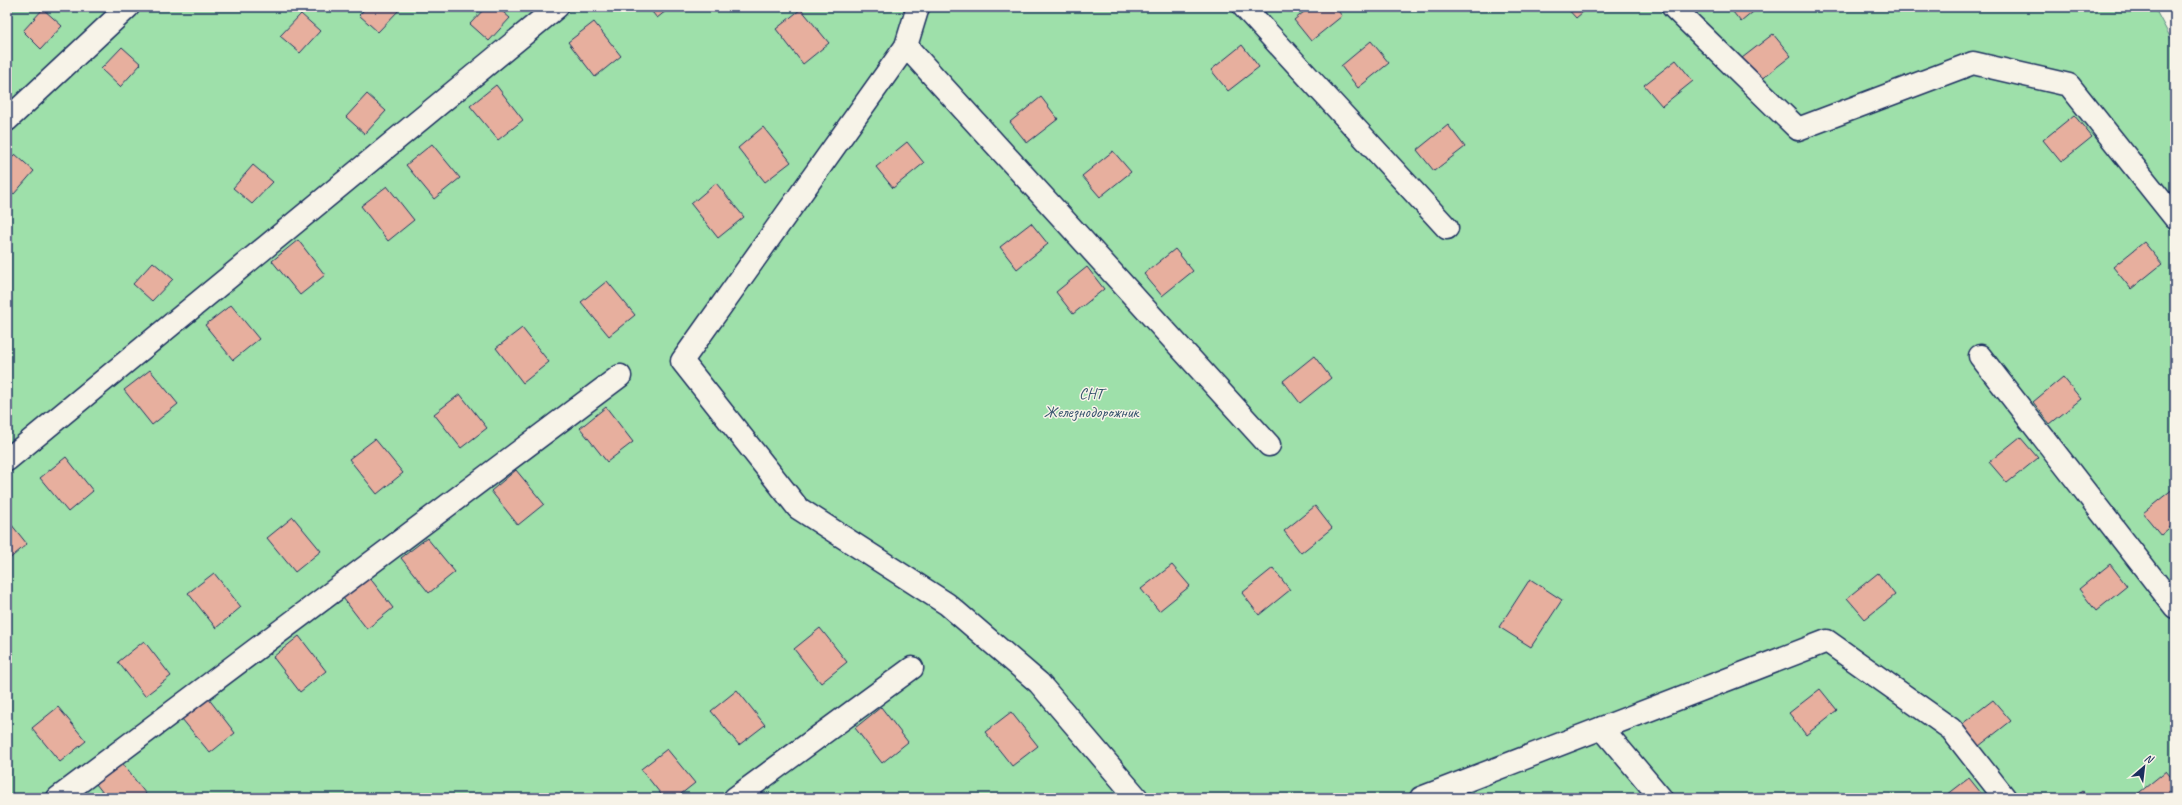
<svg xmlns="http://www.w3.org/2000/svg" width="2182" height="805" font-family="Caveat,sans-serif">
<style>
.green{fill:#9ee0aa;stroke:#5c8884}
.building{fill:#e7af9e;stroke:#1b2f5e}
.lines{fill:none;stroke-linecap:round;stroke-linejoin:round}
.minor-casing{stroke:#1b2f5e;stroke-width:25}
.minor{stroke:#f7f3e8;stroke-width:22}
.labels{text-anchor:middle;stroke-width:3;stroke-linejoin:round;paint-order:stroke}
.park-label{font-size:16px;fill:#35526d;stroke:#f7f3e8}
</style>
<rect width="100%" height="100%" fill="#f7f3e8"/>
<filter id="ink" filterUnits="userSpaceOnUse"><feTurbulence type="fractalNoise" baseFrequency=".025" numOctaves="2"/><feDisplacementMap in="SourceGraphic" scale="8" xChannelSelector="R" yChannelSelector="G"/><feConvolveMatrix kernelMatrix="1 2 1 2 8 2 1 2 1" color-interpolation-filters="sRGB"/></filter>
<g filter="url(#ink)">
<path class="green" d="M 7,7 L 2154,7 L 2175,46 L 2175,798 L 7,798 Z"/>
<g class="building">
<path d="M 367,7 L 396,7 L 399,10 L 378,32 L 359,15 Z"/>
<path d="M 486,7 L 497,7 L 510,18 L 489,41 L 470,24 Z"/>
<path d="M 648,7 L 671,7 L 657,18 Z"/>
<path d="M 1310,7 L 1335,7 L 1342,16 L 1311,41 L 1294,20 Z"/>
<path d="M 1566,7 L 1589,7 L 1576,18 Z"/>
<path d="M 1729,7 L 1759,7 L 1741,22 Z"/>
<path d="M 43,9 L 62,26 L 41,49 L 23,31 Z"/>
<path d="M 801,9 L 829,43 L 803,64 L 776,29 Z"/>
<path d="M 301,14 L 320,31 L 300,53 L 280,36 Z"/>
<path d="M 594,22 L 621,56 L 595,77 L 568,42 Z"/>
<path d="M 1773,34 L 1791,56 L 1760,80 L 1742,58 Z"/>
<path d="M 1371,41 L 1389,63 L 1358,88 L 1341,66 Z"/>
<path d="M 1242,45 L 1259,67 L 1228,91 L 1211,70 Z"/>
<path d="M 122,47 L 141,64 L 120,87 L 101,69 Z"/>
<path d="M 1676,60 L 1693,81 L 1662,106 L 1644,85 Z"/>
<path d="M 496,85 L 523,120 L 498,140 L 470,106 Z"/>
<path d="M 367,94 L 386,111 L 365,134 L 346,117 Z"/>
<path d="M 1041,97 L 1058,119 L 1027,143 L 1010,122 Z"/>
<path d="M 2074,115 L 2092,137 L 2061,162 L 2043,140 Z"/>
<path d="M 1448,125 L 1465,147 L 1434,171 L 1417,150 Z"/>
<path d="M 763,127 L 791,162 L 765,182 L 738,148 Z"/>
<path d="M 907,142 L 924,163 L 893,188 L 876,167 Z"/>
<path d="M 432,144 L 460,178 L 434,199 L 406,165 Z"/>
<path d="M 1113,151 L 1131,172 L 1100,197 L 1082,176 Z"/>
<path d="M 15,154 L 34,171 L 14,194 L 7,188 L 7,163 Z"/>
<path d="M 253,165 L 273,182 L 252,204 L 233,188 Z"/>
<path d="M 716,183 L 744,217 L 718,238 L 691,204 Z"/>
<path d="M 387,186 L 414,220 L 388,241 L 361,206 Z"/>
<path d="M 1031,223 L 1048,244 L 1017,269 L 1000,247 Z"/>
<path d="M 298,240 L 325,275 L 300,295 L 272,261 Z"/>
<path d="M 2144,242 L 2162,264 L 2131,289 L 2113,267 Z"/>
<path d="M 1175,249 L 1193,271 L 1162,296 L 1144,274 Z"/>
<path d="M 153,262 L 173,279 L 152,301 L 133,284 Z"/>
<path d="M 1087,267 L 1104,289 L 1073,314 L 1056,292 Z"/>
<path d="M 607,281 L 635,315 L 609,336 L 581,302 Z"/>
<path d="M 231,305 L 259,339 L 233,360 L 205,325 Z"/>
<path d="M 522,328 L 549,362 L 523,383 L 496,348 Z"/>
<path d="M 1314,356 L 1331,378 L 1300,403 L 1283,381 Z"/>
<path d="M 150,370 L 178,404 L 152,425 L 124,390 Z"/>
<path d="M 2063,377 L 2081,399 L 2050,424 L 2033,402 Z"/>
<path d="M 460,394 L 487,428 L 461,448 L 434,414 Z"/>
<path d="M 606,407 L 633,442 L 607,462 L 580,428 Z"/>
<path d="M 2020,437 L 2038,458 L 2007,483 L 1989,462 Z"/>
<path d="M 375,439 L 403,473 L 377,494 L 349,459 Z"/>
<path d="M 66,457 L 93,491 L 68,512 L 40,478 Z"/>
<path d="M 516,470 L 544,504 L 518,525 L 491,491 Z"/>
<path d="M 2174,488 L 2175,523 L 2161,535 L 2143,513 Z"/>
<path d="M 1315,506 L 1332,528 L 1301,553 L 1284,531 Z"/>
<path d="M 293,517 L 321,551 L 295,572 L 267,538 Z"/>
<path d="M 7,519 L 27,544 L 7,561 Z"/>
<path d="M 427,538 L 455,572 L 429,593 L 401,558 Z"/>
<path d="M 2110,564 L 2127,586 L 2096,611 L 2079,589 Z"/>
<path d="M 1172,565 L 1190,586 L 1159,611 L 1141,589 Z"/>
<path d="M 1273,568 L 1290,590 L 1259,615 L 1242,593 Z"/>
<path d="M 214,573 L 241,607 L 216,628 L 188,593 Z"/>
<path d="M 366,573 L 393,608 L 367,629 L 340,594 Z"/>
<path d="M 1878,573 L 1895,595 L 1865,619 L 1847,598 Z"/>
<path d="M 1530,579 L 1562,600 L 1531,647 L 1499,627 Z"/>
<path d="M 820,628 L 847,662 L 821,683 L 794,649 Z"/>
<path d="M 299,636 L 326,671 L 300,692 L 273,657 Z"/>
<path d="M 144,641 L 171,676 L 145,696 L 118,662 Z"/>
<path d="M 1820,689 L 1837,710 L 1806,735 L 1789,713 Z"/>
<path d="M 737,690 L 765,725 L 739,745 L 711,711 Z"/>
<path d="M 208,698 L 235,733 L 210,753 L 182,719 Z"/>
<path d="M 1993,700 L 2011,721 L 1979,746 L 1962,724 Z"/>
<path d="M 58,707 L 86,741 L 60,762 L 32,728 Z"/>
<path d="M 881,707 L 908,742 L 882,763 L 855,728 Z"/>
<path d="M 1011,712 L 1038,746 L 1012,766 L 985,732 Z"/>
<path d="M 667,749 L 695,783 L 676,798 L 664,798 L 641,769 Z"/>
<path d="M 122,763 L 149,798 L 107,798 L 96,784 Z"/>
<path d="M 2166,771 L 2175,782 L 2175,798 L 2137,798 L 2135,796 Z"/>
<path d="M 1969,778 L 1985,798 L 1943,798 Z"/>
<path d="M 2083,791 L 2088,798 L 2074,798 Z"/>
</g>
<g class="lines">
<g class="minor-casing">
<g id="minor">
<path d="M 918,7 L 906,46 L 682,361 L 798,508 L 947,604 L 1039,683 L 1137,798"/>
<path d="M 1244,7 L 1447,228"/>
<path d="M 1673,7 L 1798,129 L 1973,63 L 2069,85 L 2175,218"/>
<path d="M 906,46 L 1269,445"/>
<path d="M 7,120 L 128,7"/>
<path d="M 1980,356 L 2175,607"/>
<path d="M 7,460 L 557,7"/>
<path d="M 1602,728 L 1661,798"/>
<path d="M 58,798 L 620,376"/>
<path d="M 735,798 L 912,668"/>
<path d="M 1421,798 L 1827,641 L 1951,729 L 2005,798"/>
</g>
</g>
<use href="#minor" class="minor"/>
</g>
</g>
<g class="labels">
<g class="park-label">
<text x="1091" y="399">СНТ<tspan x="1091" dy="18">Железнодорожник</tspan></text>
</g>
</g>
<rect width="2182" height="805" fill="none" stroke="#f7f3e8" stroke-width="24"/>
<rect x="12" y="12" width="2158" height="781" fill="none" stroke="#1b2f5e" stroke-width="1.5" filter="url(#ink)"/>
<g transform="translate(2144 767) rotate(28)" stroke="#f7f3e8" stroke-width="3" paint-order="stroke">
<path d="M0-3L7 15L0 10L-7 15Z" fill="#1b2f5e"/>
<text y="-6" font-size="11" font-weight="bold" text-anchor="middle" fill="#1b2f5e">N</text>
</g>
</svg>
